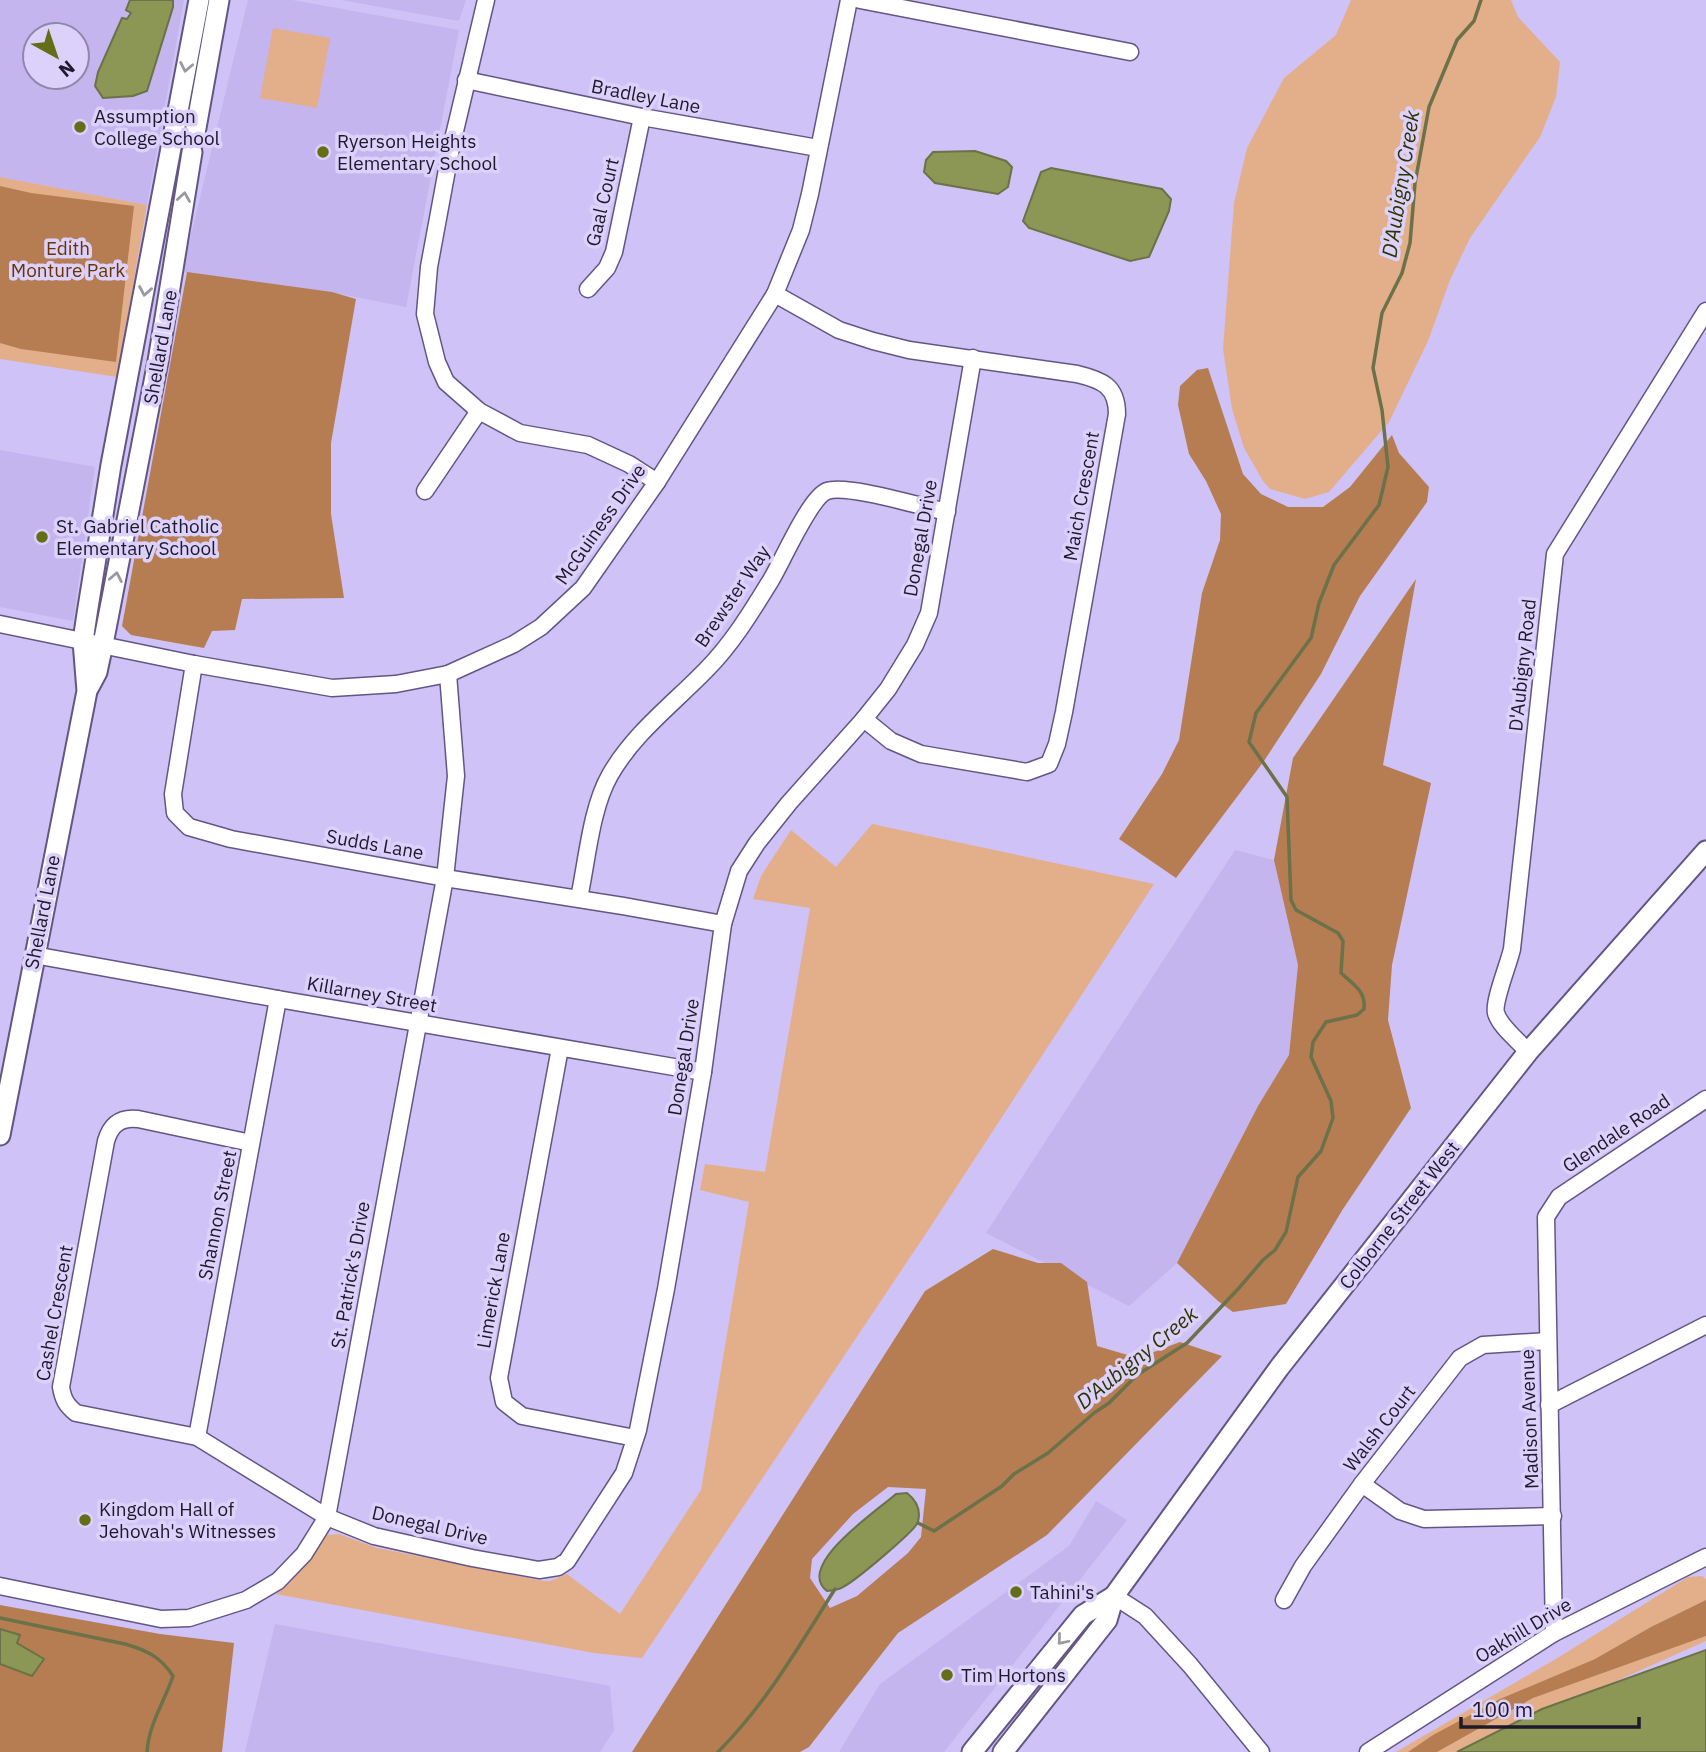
<svg xmlns="http://www.w3.org/2000/svg" width="1706" height="1752" font-family="'IBM Plex Sans',sans-serif">
<style>
.built{fill:#c4b5ee;fill-rule:evenodd}
.green{fill:#e3af8a}
.forest{fill:#b67d53;fill-rule:evenodd}
.water{fill:#8c9755;stroke:#6b7148;stroke-width:2}
.lines{fill:none;stroke-linecap:round;stroke-linejoin:round}
.stream{stroke:#6b7148;stroke-width:3.5}
.minor-casing{stroke:#635684;stroke-width:19}
.major-casing{stroke:#635684;stroke-width:23}
.minor{stroke:#fff;stroke-width:16}
.major{stroke:#fff;stroke-width:19}
.oneway{stroke:#9a98a0}
.poi-dot{fill:#636e16;stroke:#dbd1fb;stroke-width:2.5}
.labels{text-anchor:middle;stroke-width:7;stroke-linejoin:round;paint-order:stroke}
.street-label{font-size:19px;fill:#1e192b;stroke:#dbd1fb}
.poi-label{font-size:19px;fill:#1e192b;stroke:#dbd1fb;text-anchor:start}
.park-label{font-size:19px;fill:#6a3400;stroke:#dbd1fb}
.water-label{font-size:21px;font-style:italic;fill:#2e3400;stroke:#dbd1fb}
</style>
<rect width="100%" height="100%" fill="#cfc2f6"/>
<g class="built">
<path d="M 0,0 L 184,0 L 147,205 L 0,177 ZM 35,35 L 77,35 L 77,77 L 35,77 Z"/>
<path d="M 248,0 L 292,0 L 459,30 L 406,307 L 335,293 L 182,272 Z"/>
<path d="M 341,0 L 466,0 L 459,21 Z"/>
<path d="M 0,450 L 95,467 L 73,621 L 0,607 Z"/>
<path d="M 1235,850 L 1274,860 L 1298,965 L 1289,1055 L 1258,1106 L 1177,1263 L 1129,1306 L 986,1233 Z"/>
<path d="M 1096,1501 L 1127,1520 L 944,1752 L 839,1752 L 880,1684 L 1069,1546 Z"/>
<path d="M 275,1624 L 610,1686 L 614,1730 L 600,1752 L 245,1752 Z"/>
</g>
<g class="green">
<path d="M 1351,0 L 1511,0 L 1518,17 L 1560,62 L 1556,97 L 1540,137 L 1470,238 L 1450,280 L 1428,341 L 1389,422 L 1329,492 L 1305,499 L 1270,489 L 1263,481 L 1244,448 L 1232,409 L 1223,349 L 1234,203 L 1247,148 L 1284,78 L 1336,35 Z"/>
<path d="M 273,28 L 330,38 L 317,108 L 260,98 Z"/>
<path d="M 0,177 L 147,205 L 117,377 L 0,359 Z"/>
<path d="M 872,824 L 1154,884 L 927,1232 L 642,1658 L 594,1653 L 276,1594 L 289,1584 L 327,1535 L 339,1534 L 377,1548 L 544,1581 L 550,1581 L 567,1574 L 620,1614 L 701,1490 L 749,1202 L 700,1190 L 705,1164 L 765,1172 L 810,908 L 753,899 L 761,876 L 791,830 L 836,867 Z"/>
<path d="M 1702,1576 L 1706,1579 L 1706,1641 L 1594,1691 L 1542,1709 L 1457,1752 L 1396,1752 L 1559,1657 L 1688,1577 Z"/>
</g>
<g class="forest">
<path d="M 0,186 L 31,193 L 134,206 L 116,362 L 21,349 L 0,343 Z"/>
<path d="M 187,272 L 332,292 L 356,299 L 331,443 L 331,514 L 344,598 L 242,599 L 235,630 L 212,631 L 204,648 L 131,635 L 122,626 Z"/>
<path d="M 1208,368 L 1243,474 L 1261,494 L 1288,507 L 1323,507 L 1350,487 L 1392,435 L 1399,453 L 1429,487 L 1427,502 L 1360,596 L 1321,674 L 1264,761 L 1176,878 L 1119,839 L 1162,774 L 1179,740 L 1202,593 L 1220,540 L 1221,514 L 1206,481 L 1189,454 L 1178,405 L 1180,386 L 1197,370 Z"/>
<path d="M 1416,579 L 1383,765 L 1431,783 L 1392,965 L 1388,1020 L 1411,1108 L 1343,1209 L 1286,1304 L 1233,1312 L 1218,1301 L 1177,1263 L 1258,1106 L 1289,1055 L 1298,965 L 1274,860 L 1293,758 Z"/>
<path d="M 993,1249 L 1038,1263 L 1061,1263 L 1087,1282 L 1097,1346 L 1138,1358 L 1180,1342 L 1222,1356 L 1047,1535 L 898,1633 L 809,1747 L 800,1752 L 632,1752 L 925,1291 ZM 888,1487 L 926,1489 L 921,1537 L 908,1553 L 857,1596 L 830,1608 L 810,1578 L 812,1559 L 853,1514 Z"/>
<path d="M 1706,1600 L 1706,1636 L 1533,1698 L 1437,1752 L 1408,1752 L 1433,1735 L 1500,1699 L 1595,1659 L 1651,1627 Z"/>
<path d="M 0,1605 L 160,1634 L 234,1643 L 222,1752 L 0,1752 Z"/>
</g>
<g class="water">
<path d="M 130,0 L 173,0 L 173,7 L 147,91 L 133,96 L 103,98 L 95,86 L 98,72 L 122,18 L 127,19 L 131,13 L 126,10 Z"/>
<path d="M 975,151 L 1006,161 L 1012,167 L 1008,187 L 998,194 L 935,183 L 924,172 L 926,160 L 933,152 Z"/>
<path d="M 1051,168 L 1162,189 L 1171,199 L 1169,211 L 1149,257 L 1130,261 L 1029,228 L 1023,221 L 1041,172 Z"/>
<path d="M 907,1493 C 916,1500 921,1510 918,1522 C 915,1531 855,1581 843,1587 C 839,1590 833,1590 827,1591 C 794,1566 878,1510 896,1494 Z"/>
<path d="M 0,1629 L 20,1635 L 17,1643 L 44,1659 L 32,1676 L 0,1664 Z"/>
<path d="M 1706,1650 L 1706,1752 L 1457,1752 L 1542,1709 Z"/>
</g>
<g class="lines">
<g class="stream">
<path d="M 918,1523 L 934,1531 L 1002,1486 L 1014,1474 L 1048,1453 L 1094,1413 L 1109,1403 L 1137,1375 L 1187,1343 L 1239,1288 L 1263,1260 L 1275,1250 L 1286,1232 L 1298,1177 L 1321,1151 L 1333,1118 L 1331,1101 L 1311,1057 L 1313,1042 L 1326,1022 L 1357,1015 L 1364,1009 C 1366,991 1353,984 1341,973 L 1343,941 L 1338,933 L 1296,910 L 1291,900 L 1287,797 L 1249,742 L 1256,713 L 1311,638 L 1319,603 L 1334,565 L 1379,505 L 1388,467 L 1382,410 L 1373,368 L 1382,313 L 1402,273 L 1410,243 L 1415,183 L 1429,107 L 1457,40 L 1474,21 L 1481,0"/>
<path d="M 0,1618 L 125,1644 C 146,1650 161,1657 173,1676 C 164,1703 149,1723 147,1752"/>
<path d="M 718,1752 C 766,1704 799,1646 835,1589"/>
</g>
<g class="minor-casing">
<g id="minor">
<path d="M 486,0 L 451,148 L 429,267 L 425,314 L 437,362 L 446,382 L 479,411 L 520,433 L 588,445 L 629,464 L 657,482"/>
<path d="M 860,0 L 1130,52"/>
<path d="M 466,80 L 642,117 L 818,148"/>
<path d="M 588,289 L 607,268 L 614,252 L 642,117"/>
<path d="M 775,294 L 839,330 L 873,341 L 909,350 L 1077,374 C 1102,380 1117,386 1117,414 L 1064,712 L 1057,744 L 1049,764 L 1027,772 L 921,754 L 891,741 L 864,719"/>
<path d="M 425,491 L 479,411"/>
<path d="M 0,624 L 194,664 L 332,688 L 396,684 L 448,674 L 514,644 L 541,627 L 583,588 L 657,482 L 775,294 L 801,230 L 810,194 L 849,0"/>
<path d="M 194,664 L 173,794 L 175,813 L 189,827 L 231,839 L 445,878 L 623,906 L 723,924"/>
<path d="M 579,898 C 587,861 591,808 610,775 C 634,733 673,704 706,670 C 732,644 752,611 771,580 C 782,562 810,497 827,491 C 848,484 922,507 947,512"/>
<path d="M 34,955 L 278,999 L 703,1072"/>
<path d="M 560,1048 L 499,1378 L 504,1402 L 522,1416 L 635,1438"/>
<path d="M 1528,1052 C 1519,1041 1500,1027 1496,1013 C 1493,1002 1509,963 1512,949 L 1555,554 L 1706,311"/>
<path d="M 251,1143 L 138,1119 C 121,1117 111,1124 106,1141 L 61,1387 C 63,1399 66,1405 76,1413 L 197,1437 L 327,1517 L 374,1536 L 472,1558 L 539,1570 L 558,1567 L 567,1561 L 624,1473 L 638,1430 L 666,1289 L 703,1072 L 723,924 L 739,871 L 757,843 L 789,803 L 864,719 L 888,689 L 915,645 L 929,613 L 973,358"/>
<path d="M 1549,1405 L 1706,1325"/>
<path d="M 197,1437 L 278,999"/>
<path d="M 1362,1484 L 1400,1511 L 1424,1519 L 1553,1516"/>
<path d="M 0,1586 L 161,1619 L 189,1618 L 246,1600 L 278,1581 L 304,1554 L 327,1517 L 445,878 L 456,776 L 448,674"/>
<path d="M 1114,1596 L 1145,1616 L 1190,1665 L 1261,1752"/>
<path d="M 1284,1600 L 1303,1566 L 1362,1484 L 1460,1358 L 1483,1345 L 1548,1341"/>
<path d="M 1554,1633 L 1546,1217 L 1559,1197 L 1706,1099"/>
<path d="M 1368,1752 L 1554,1633 L 1706,1557"/>
</g>
</g>
<g class="major-casing">
<g id="major">
<path d="M 194,139 L 219,0"/>
<path d="M 89,687 L 97,672 L 103,644 L 158,361 L 192,152"/>
<path d="M 0,1135 L 87,691 L 83,641 L 87,614 L 111,465 L 199,0"/>
<path d="M 972,1752 L 1083,1615 L 1114,1596"/>
<path d="M 1003,1752 L 1107,1620 L 1114,1596 L 1279,1368 L 1528,1052 L 1706,851"/>
</g>
</g>
<use href="#minor" class="minor"/>
<use href="#major" class="major"/>
</g>
<defs><path id="oneway-chevron" d="M-2-3.5L2.5 0L-2 3.5" fill="none" stroke-width="1.6" stroke-linecap="round" stroke-linejoin="round" transform="scale(1.75)"/></defs>
<g class="oneway">
<use href="#oneway-chevron" transform="translate(186 67) rotate(101)"/>
<use href="#oneway-chevron" transform="translate(184 197) rotate(-81)"/>
<use href="#oneway-chevron" transform="translate(145 291) rotate(100)"/>
<use href="#oneway-chevron" transform="translate(116 577) rotate(-79)"/>
<use href="#oneway-chevron" transform="translate(1062 1640) rotate(130)"/>
</g>
<g class="poi-dot">
<circle cx="80" cy="127" r="7"/>
<circle cx="323" cy="152" r="7"/>
<circle cx="42" cy="537" r="7"/>
<circle cx="85" cy="1520" r="7"/>
<circle cx="1016" cy="1592" r="7"/>
<circle cx="947" cy="1675" r="7"/>
</g>
<g class="labels">
<g class="street-label">
<text transform="translate(646 96) rotate(11)" y="7">Bradley Lane</text>
<text transform="translate(602 202) rotate(-77)" y="7">Gaal Court</text>
<text transform="translate(160 347) rotate(-80)" y="7">Shellard Lane</text>
<text transform="translate(1081 496) rotate(-80)" y="7">Maich Crescent</text>
<text transform="translate(600 524) rotate(-55)" y="7">McGuiness Drive</text>
<text transform="translate(920 538) rotate(-80)" y="7">Donegal Drive</text>
<text transform="translate(732 596) rotate(-56)" y="7">Brewster Way</text>
<text transform="translate(1522 665) rotate(-84)" y="7">D'Aubigny Road</text>
<text transform="translate(375 844) rotate(10)" y="7">Sudds Lane</text>
<text transform="translate(42 912) rotate(-79)" y="7">Shellard Lane</text>
<text transform="translate(372 994) rotate(10)" y="7">Killarney Street</text>
<text transform="translate(683 1057) rotate(-81)" y="7">Donegal Drive</text>
<text transform="translate(1616 1133) rotate(-34)" y="7">Glendale Road</text>
<text transform="translate(217 1215) rotate(-79)" y="7">Shannon Street</text>
<text transform="translate(1399 1215) rotate(-52)" y="7">Colborne Street West</text>
<text transform="translate(350 1275) rotate(-80)" y="7">St. Patrick's Drive</text>
<text transform="translate(493 1290) rotate(-80)" y="7">Limerick Lane</text>
<text transform="translate(54 1313) rotate(-80)" y="7">Cashel Crescent</text>
<text transform="translate(1529 1419) rotate(-92)" y="7">Madison Avenue</text>
<text transform="translate(1379 1428) rotate(-52)" y="7">Walsh Court</text>
<text transform="translate(430 1525) rotate(13)" y="7">Donegal Drive</text>
<text transform="translate(1523 1630) rotate(-31)" y="7">Oakhill Drive</text>
</g>
<g class="poi-label">
<text x="94" y="123">Assumption<tspan x="94" dy="22">College School</tspan></text>
<text x="337" y="148">Ryerson Heights<tspan x="337" dy="22">Elementary School</tspan></text>
<text x="56" y="533">St. Gabriel Catholic<tspan x="56" dy="22">Elementary School</tspan></text>
<text x="99" y="1516">Kingdom Hall of<tspan x="99" dy="22">Jehovah's Witnesses</tspan></text>
<text x="1030" y="1599">Tahini's</text>
<text x="961" y="1682">Tim Hortons</text>
</g>
<g class="park-label">
<text x="68" y="255">Edith<tspan x="68" dy="22">Monture Park</tspan></text>
</g>
<g class="water-label">
<text transform="translate(1401 184) rotate(-81)" y="7">D'Aubigny Creek</text>
<text transform="translate(1137 1358) rotate(-39)" y="7">D'Aubigny Creek</text>
</g>
</g>
<g transform="translate(56 56) rotate(140)"><circle r="33" fill="#dbd1fb" stroke="#8f87a8" stroke-width="2"/>
<path d="M0-5L12 26L0 18L-12 26Z" fill="#636e16"/>
<text y="-10" font-size="19" font-weight="bold" text-anchor="middle" fill="#1e192b">N</text>
</g>
<path d="M1461 1717v10h178v-10" fill="none" stroke="#1e192b" stroke-width="3.5"/>
<text x="1472" y="1717" font-size="21" fill="#1e192b" stroke="#dbd1fb" stroke-width="5" paint-order="stroke">100 m</text>
</svg>
